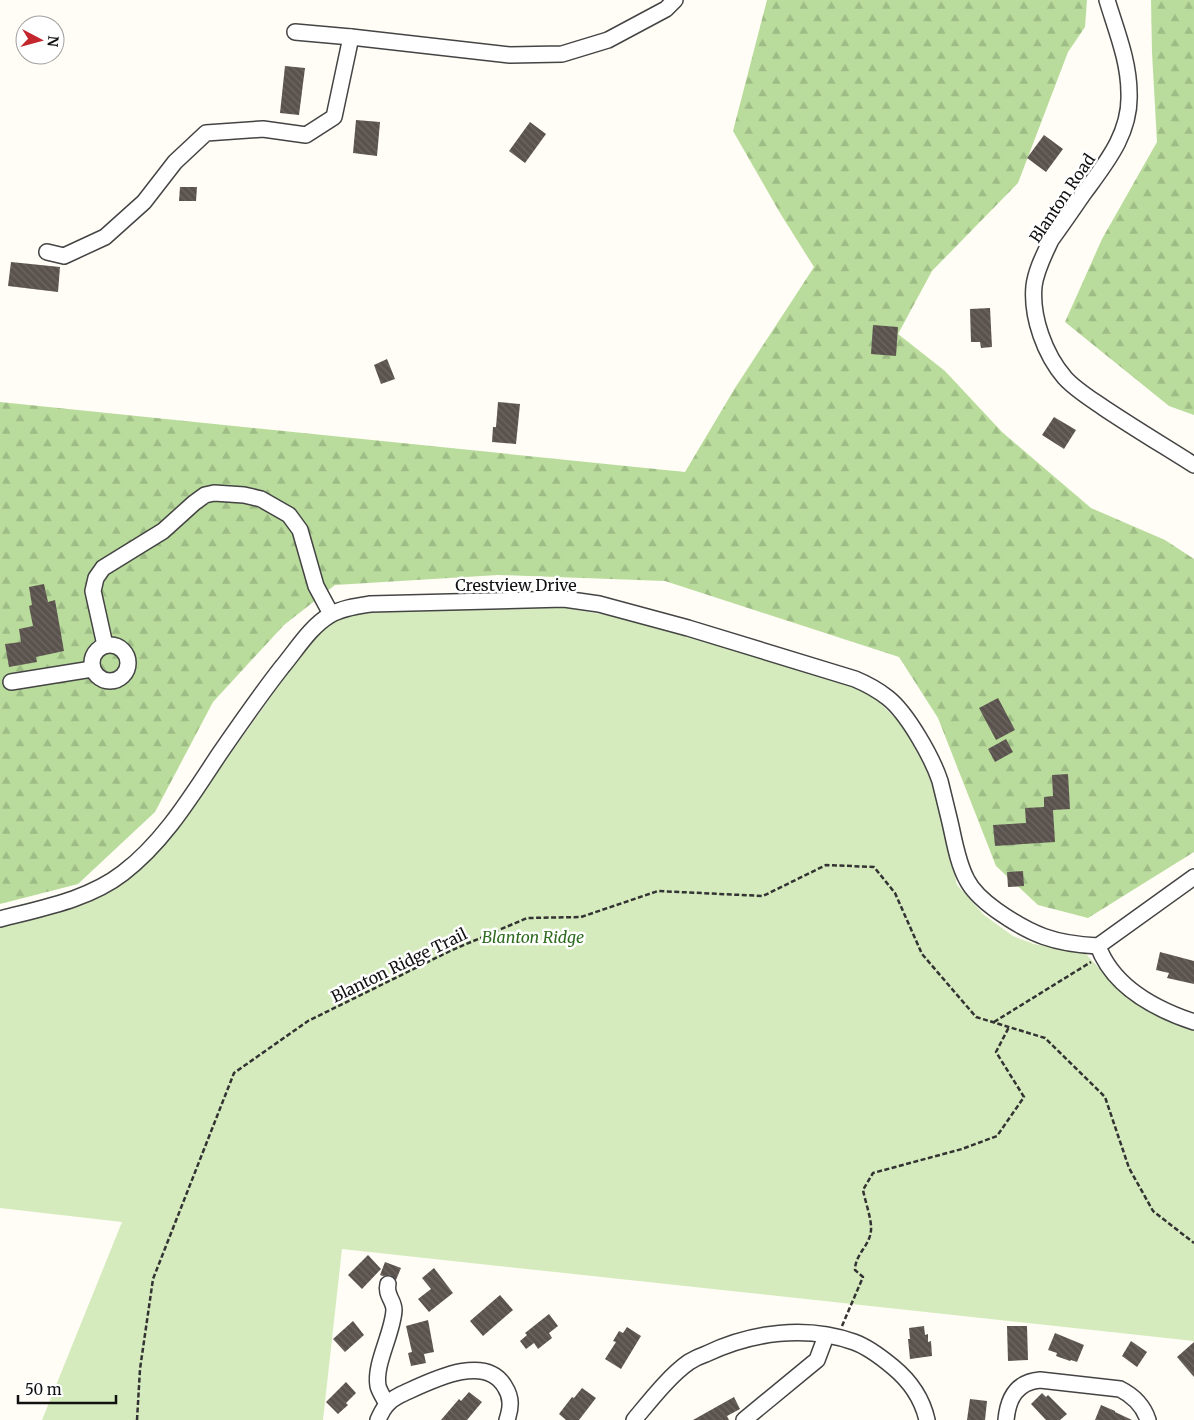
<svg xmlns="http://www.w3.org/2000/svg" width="1194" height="1420" font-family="Merriweather,serif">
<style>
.green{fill:#d5ebbd}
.forest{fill:url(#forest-firs)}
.building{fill:url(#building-back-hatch)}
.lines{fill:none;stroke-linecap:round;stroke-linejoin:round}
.minor-casing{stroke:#444;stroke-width:18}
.path{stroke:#333;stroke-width:2.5;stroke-dasharray:5 2.5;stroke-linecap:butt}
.minor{stroke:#fff;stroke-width:15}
.labels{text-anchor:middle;stroke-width:5;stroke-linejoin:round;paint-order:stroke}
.street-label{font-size:16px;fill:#111;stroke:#fff}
.park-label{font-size:16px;font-style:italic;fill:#2f6b1f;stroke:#fff}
</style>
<defs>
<pattern id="forest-firs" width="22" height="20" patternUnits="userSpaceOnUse" patternTransform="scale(1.25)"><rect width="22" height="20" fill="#b9dc9c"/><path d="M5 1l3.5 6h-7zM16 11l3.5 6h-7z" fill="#9ebc85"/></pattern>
<pattern id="building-back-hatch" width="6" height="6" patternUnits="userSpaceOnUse" patternTransform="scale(1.25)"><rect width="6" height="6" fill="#5a524d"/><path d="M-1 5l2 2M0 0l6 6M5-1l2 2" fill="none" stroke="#6d6662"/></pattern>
</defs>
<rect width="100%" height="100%" fill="#fffdf5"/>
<path class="green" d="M 554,606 L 629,619 L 848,683 L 869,692 L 905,728 L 917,747 L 933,786 L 957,885 L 984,915 L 1013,936 L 1034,944 L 1086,954 L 1108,978 L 1153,1012 L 1175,1023 L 1194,1028 L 1194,1341 L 342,1249 L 323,1420 L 42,1420 L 122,1222 L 0,1208 L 0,926 L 72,907 L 119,886 L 145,866 L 233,750 L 305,649 L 323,627 L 337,618 L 355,612 L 381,610 Z"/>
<g class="forest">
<path d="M 767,0 L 1087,0 L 1085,27 L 1068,52 L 1018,183 L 932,271 L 898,334 L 945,371 L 1002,432 L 1091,508 L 1165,540 L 1194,559 L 1194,852 L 1088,918 L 1038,905 L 996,866 L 938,718 L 899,657 L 665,581 L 498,575 L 335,585 L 284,625 L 213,702 L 155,812 L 78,884 L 0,904 L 0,402 L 685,472 L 735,388 L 814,267 L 780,213 L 733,131 Z"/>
<path d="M 1151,0 L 1194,0 L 1194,415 L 1169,406 L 1065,322 L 1102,239 L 1157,142 L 1152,53 Z"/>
</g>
<g class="building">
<path d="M 285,66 L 305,68 L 299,115 L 280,113 Z"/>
<path d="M 356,120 L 380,122 L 377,156 L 353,153 Z"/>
<path d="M 530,122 L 546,134 L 525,163 L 509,151 Z"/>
<path d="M 1044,135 L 1063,149 L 1046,172 L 1027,158 Z"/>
<path d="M 180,187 L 197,187 L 196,201 L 179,201 Z"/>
<path d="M 11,262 L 60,267 L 58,292 L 8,286 Z"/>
<path d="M 990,308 L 992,347 L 981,348 L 980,342 L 971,342 L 970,309 Z"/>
<path d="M 873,325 L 898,327 L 896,356 L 871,354 Z"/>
<path d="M 387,359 L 395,379 L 381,384 L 374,365 Z"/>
<path d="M 498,402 L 520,404 L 516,444 L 492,442 L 493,427 L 496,427 Z"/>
<path d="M 1054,417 L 1076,430 L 1064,449 L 1042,435 Z"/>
<path d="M 44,584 L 48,602 L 55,600 L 64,651 L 36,657 L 37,662 L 9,667 L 5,644 L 21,642 L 19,629 L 33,626 L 29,606 L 32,605 L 29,587 Z"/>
<path d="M 998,698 L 1015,730 L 996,740 L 979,708 Z"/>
<path d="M 1006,739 L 1013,752 L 995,762 L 988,749 Z"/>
<path d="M 1068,774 L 1070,809 L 1053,810 L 1055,842 L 995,846 L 993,825 L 1026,823 L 1025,808 L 1044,807 L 1044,797 L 1053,796 L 1052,775 Z"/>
<path d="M 1023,871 L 1024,886 L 1008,887 L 1007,872 Z"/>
<path d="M 1160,952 L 1194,961 L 1194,984 L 1167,978 L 1169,973 L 1156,970 Z"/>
<path d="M 368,1255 L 381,1269 L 362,1289 L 348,1275 Z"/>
<path d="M 385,1262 L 401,1268 L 396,1280 L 390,1275 L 383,1276 L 380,1275 Z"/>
<path d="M 434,1268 L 453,1293 L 429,1312 L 418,1299 L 431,1289 L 422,1278 Z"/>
<path d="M 500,1295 L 513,1310 L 483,1336 L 470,1321 Z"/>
<path d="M 549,1314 L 558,1326 L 549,1333 L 552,1338 L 538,1349 L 534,1343 L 526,1349 L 520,1341 L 527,1335 L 525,1333 Z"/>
<path d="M 428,1320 L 434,1352 L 424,1354 L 426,1363 L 411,1366 L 408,1353 L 412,1352 L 406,1326 Z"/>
<path d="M 353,1321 L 364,1335 L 345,1352 L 333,1339 Z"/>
<path d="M 924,1326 L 925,1335 L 928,1334 L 928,1342 L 931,1341 L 932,1356 L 910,1359 L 908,1339 L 910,1339 L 909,1328 Z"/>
<path d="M 1007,1326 L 1027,1326 L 1028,1360 L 1008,1361 Z"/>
<path d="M 627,1327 L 641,1336 L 621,1369 L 605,1359 L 616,1342 L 613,1341 L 619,1331 L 623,1333 Z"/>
<path d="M 1055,1333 L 1084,1345 L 1077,1362 L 1071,1360 L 1070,1361 L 1056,1356 L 1057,1353 L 1048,1350 Z"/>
<path d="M 1131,1341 L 1147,1352 L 1137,1367 L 1122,1356 Z"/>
<path d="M 1194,1342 L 1194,1377 L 1177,1357 Z"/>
<path d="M 346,1382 L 356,1393 L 346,1403 L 348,1405 L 338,1414 L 326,1402 Z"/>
<path d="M 582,1388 L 596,1398 L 579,1420 L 566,1420 L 559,1414 L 572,1397 L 574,1398 Z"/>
<path d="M 469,1392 L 482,1402 L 467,1420 L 441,1420 L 459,1399 L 461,1401 Z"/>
<path d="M 1042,1393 L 1046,1397 L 1048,1395 L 1067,1414 L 1060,1420 L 1046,1420 L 1031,1404 Z"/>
<path d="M 734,1397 L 740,1409 L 727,1416 L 729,1420 L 693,1420 Z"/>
<path d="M 970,1399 L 987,1401 L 985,1420 L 967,1420 Z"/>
<path d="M 1101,1405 L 1115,1411 L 1115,1412 L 1132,1420 L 1095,1420 Z"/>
</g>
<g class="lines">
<g class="minor-casing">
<g id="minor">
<path d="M 1107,0 C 1116,30 1129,61 1129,93 C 1131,133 1106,163 1084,193 C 1073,209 1062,225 1051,240 C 1044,255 1036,270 1034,286 C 1031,317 1045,355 1065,378 C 1076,390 1091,399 1104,408 C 1134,428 1164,446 1194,465"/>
<path d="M 295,32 L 351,37 L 510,55 L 562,54 L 608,40 L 666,9 L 675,0"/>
<path d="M 47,252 L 64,256 L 105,237 L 144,202 L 175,162 L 206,133 L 263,129 L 306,135 L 334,117 L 351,37"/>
<circle cx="110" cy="663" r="18"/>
<path d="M 105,645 L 93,591 L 96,578 L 103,568 L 163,531 L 194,503 L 205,495 L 214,493 L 244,495 L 261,499 L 289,515 L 300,530 L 316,586 L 331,614"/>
<path d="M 11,682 L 92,669"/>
<path d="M 0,919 C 42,908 88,900 123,873 C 164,842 192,795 220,753 C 240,724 260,695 282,667 C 297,649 310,627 330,615 C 342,608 357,606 370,604 L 564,599 L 599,604 L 688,628 L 855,679 C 867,684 878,690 888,698 C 907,713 932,757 940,781 C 943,793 946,806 949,818 C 954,838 957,862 967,880 C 973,892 985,902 996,910 C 1031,935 1055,944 1098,946"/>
<path d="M 1098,946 C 1113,987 1155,1009 1194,1022"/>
<path d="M 1098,946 L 1194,877"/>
<path d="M 387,1404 C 384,1398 380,1393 378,1386 C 374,1364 393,1333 394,1310 C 394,1300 385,1295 388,1284"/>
<path d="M 378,1420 C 383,1408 388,1401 400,1395 C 427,1383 485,1351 505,1387 C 512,1398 511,1408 507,1420"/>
<path d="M 634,1420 C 649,1402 670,1375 689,1362 C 694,1359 700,1356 706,1354 C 752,1332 806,1325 854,1342 C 868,1347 881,1357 893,1367 C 910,1381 922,1398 927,1420"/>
<path d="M 744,1420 L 812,1364 L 817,1360 L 826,1336"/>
<path d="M 1006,1420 C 1008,1398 1017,1382 1040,1380 L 1120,1389 C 1134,1396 1143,1405 1148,1420"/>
</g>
</g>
<g class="path">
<path d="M 994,1022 L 1091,962"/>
<path d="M 842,1326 L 863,1277 L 855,1270 C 855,1254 870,1246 871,1230 C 872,1220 865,1201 863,1190 L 873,1173 L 962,1149 L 997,1136 L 1024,1097 L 996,1052 L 1009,1027"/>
<path d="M 137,1420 L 140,1369 L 153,1279 L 234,1073 L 308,1021 L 450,951 L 527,918 L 581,917 L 658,891 L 763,896 L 826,865 L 874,867 L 895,893 L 922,954 L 976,1017 L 1045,1038 L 1105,1097 L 1129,1168 L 1153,1211 L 1194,1243"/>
</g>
<use href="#minor" class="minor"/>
</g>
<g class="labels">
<g class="street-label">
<text transform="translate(1062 198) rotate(-56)" y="6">Blanton Road</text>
<text x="516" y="591">Crestview Drive</text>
<text transform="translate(399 965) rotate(-26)" y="6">Blanton Ridge Trail</text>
</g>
<g class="park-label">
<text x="533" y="943">Blanton Ridge</text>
</g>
</g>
<g transform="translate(40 40) rotate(96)"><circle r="24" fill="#ffffff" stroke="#a0a0a0"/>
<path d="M0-4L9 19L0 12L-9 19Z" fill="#c4262e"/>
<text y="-8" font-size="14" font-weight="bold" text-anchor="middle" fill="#111111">N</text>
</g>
<path d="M18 1395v8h98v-8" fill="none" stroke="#111111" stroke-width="2.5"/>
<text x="25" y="1395" font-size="15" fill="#111111" stroke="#ffffff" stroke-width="4" paint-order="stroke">50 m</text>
</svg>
